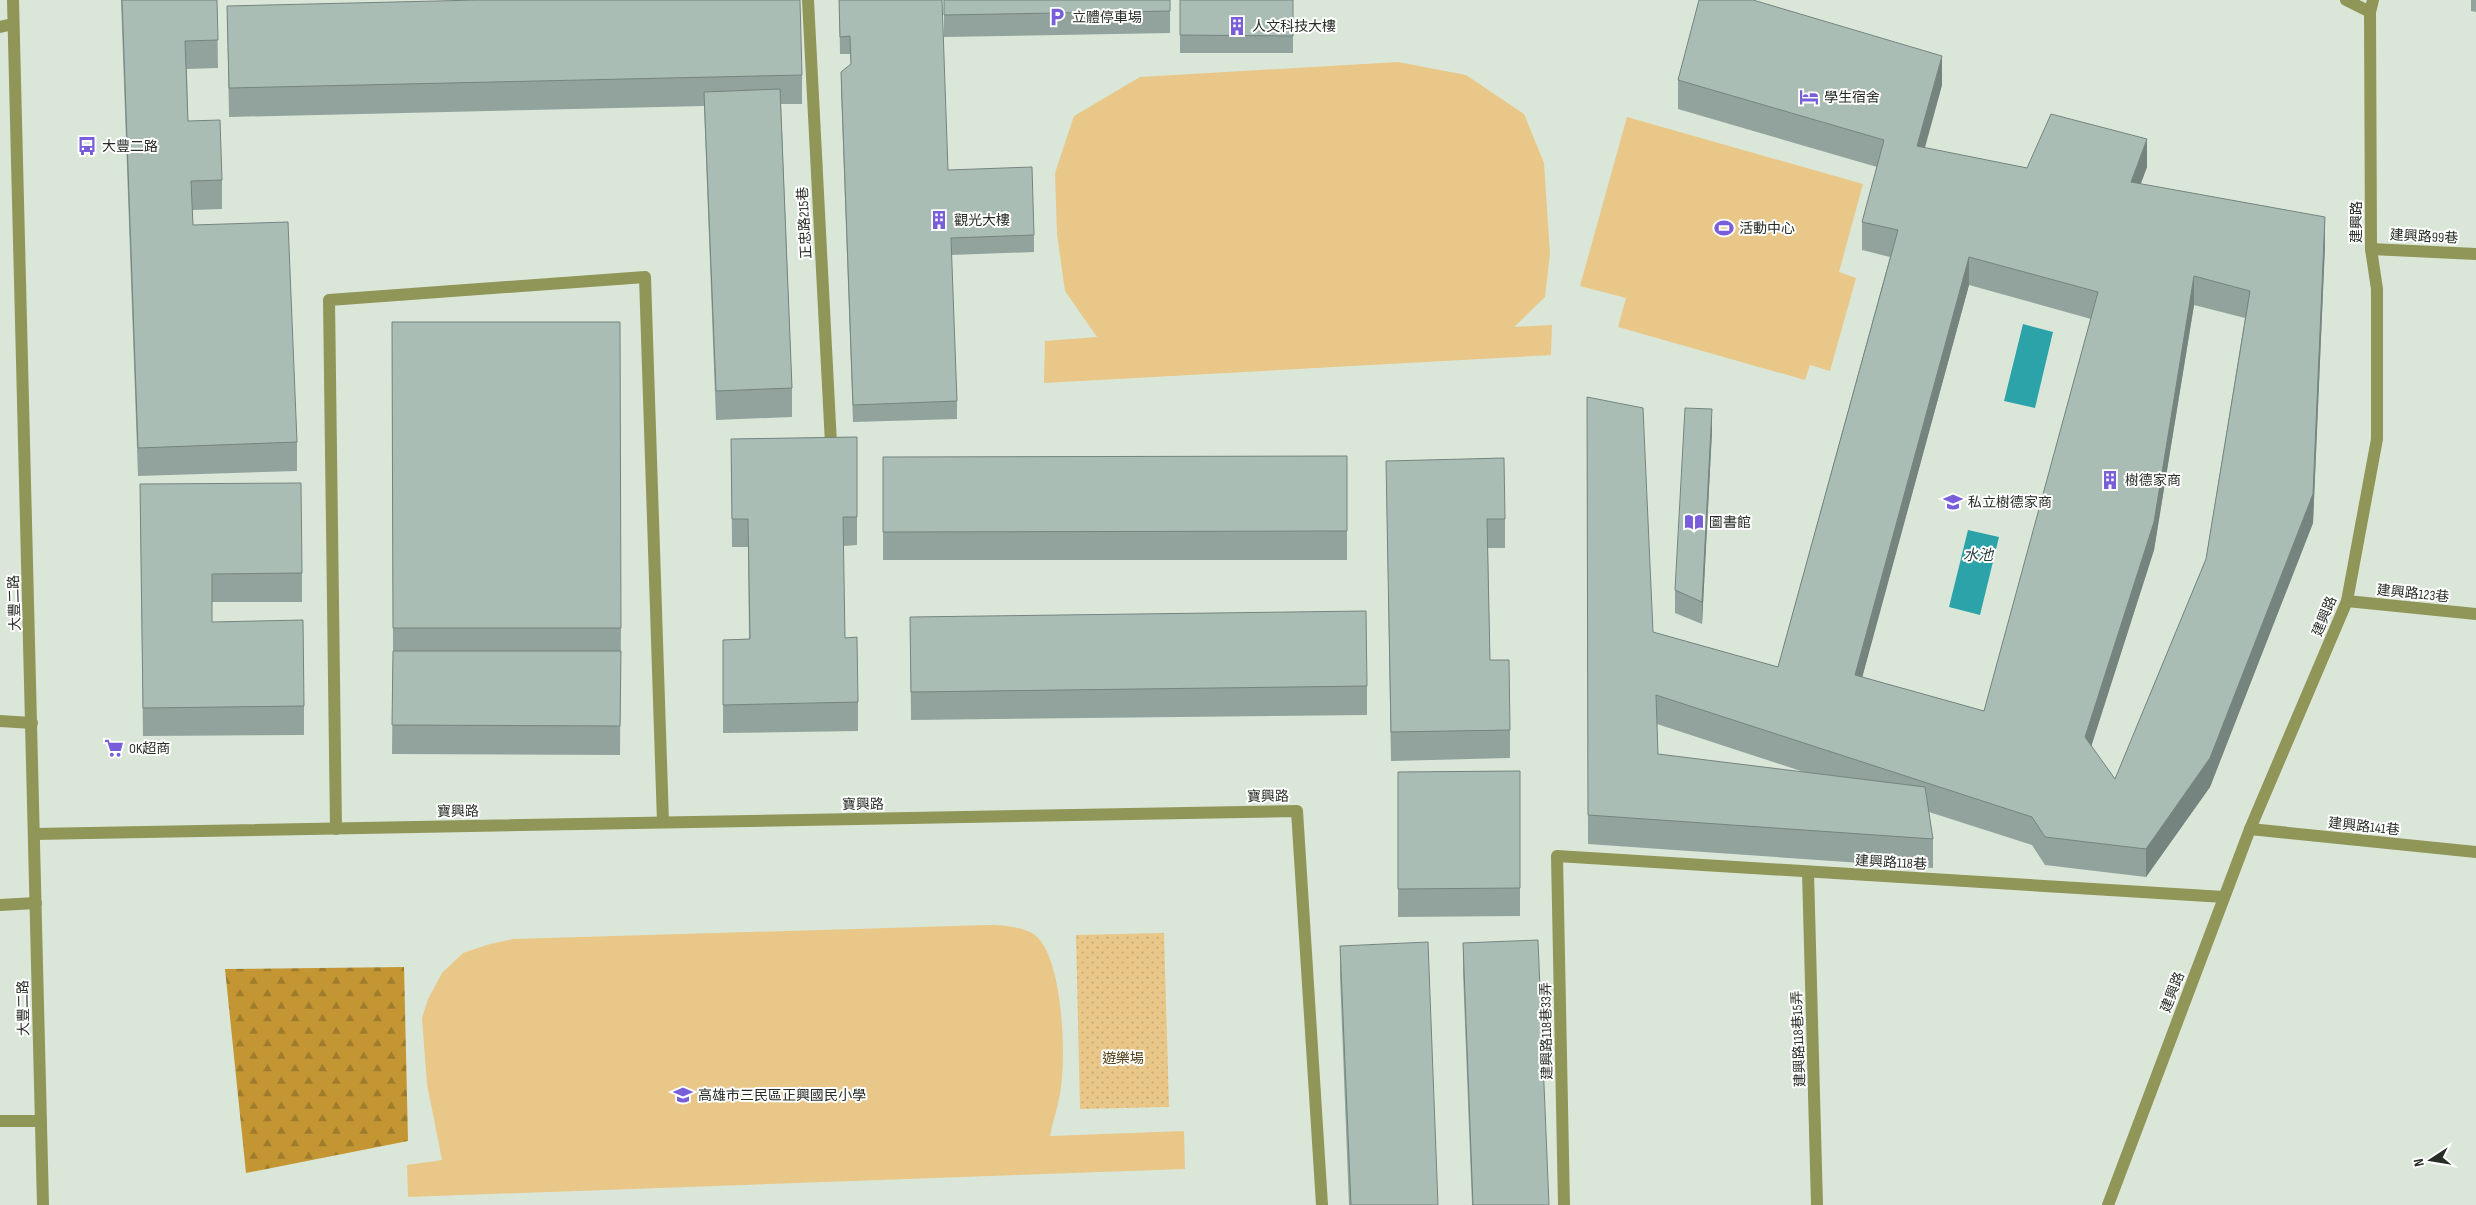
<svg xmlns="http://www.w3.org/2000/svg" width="2476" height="1205" font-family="'Sofia Sans Condensed','Noto Sans TC',sans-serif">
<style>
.grass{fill:#e8c789}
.forest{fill:url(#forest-firs)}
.park{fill:url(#park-dots)}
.water{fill:#2ca2a9}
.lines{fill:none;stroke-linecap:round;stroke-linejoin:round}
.service{stroke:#909558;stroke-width:12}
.minor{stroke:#909558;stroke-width:12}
.wall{fill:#91a39c;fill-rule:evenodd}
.shaded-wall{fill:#76847f}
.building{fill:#a9bdb5;stroke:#76847f;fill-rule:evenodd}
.labels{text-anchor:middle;stroke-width:4;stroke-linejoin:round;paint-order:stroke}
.poi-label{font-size:14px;fill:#272c26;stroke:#fff;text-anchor:start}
.street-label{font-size:14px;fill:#272c26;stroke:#fff}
.park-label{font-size:14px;fill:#4d3a11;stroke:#fff}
.water-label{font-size:15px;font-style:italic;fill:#253e3f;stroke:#fff}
</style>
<defs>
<pattern id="forest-firs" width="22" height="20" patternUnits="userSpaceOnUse" patternTransform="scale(1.25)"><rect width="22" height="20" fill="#c49633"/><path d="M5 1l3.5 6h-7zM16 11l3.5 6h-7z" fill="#9f7b2b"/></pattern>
<pattern id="park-dots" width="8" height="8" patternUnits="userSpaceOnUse" patternTransform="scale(1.25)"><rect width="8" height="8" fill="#e8c789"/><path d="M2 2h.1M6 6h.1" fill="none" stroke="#c7ab76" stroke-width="1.8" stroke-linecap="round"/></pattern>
</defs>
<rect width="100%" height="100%" fill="#dae7d8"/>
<g class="grass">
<path d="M 1398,62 L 1466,75 L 1524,114 L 1544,163 L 1550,254 L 1545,297 L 1514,327 L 1552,325 L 1551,355 L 1044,383 L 1045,341 L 1097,337 L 1065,291 L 1057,234 L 1055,173 L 1074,116 L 1140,77 Z"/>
<path d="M 1627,117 L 1863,184 L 1839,272 L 1856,278 L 1830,371 L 1810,365 L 1805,380 L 1618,327 L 1626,298 L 1580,286 Z"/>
<path d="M 987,925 C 1002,925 1018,926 1032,933 C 1063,950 1066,1055 1061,1087 C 1059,1104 1053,1120 1050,1136 L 1184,1131 L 1185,1169 L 408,1197 L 407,1165 L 442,1160 L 427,1084 L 422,1018 L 428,999 L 442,973 L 463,953 L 490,944 L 513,939 Z"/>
</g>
<path class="forest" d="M 404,967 L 408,1141 L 246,1173 L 225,969 Z"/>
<path class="park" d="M 1164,933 L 1169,1107 L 1080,1109 L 1076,935 Z"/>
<g class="water">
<path d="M 2023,324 L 2053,332 L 2035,408 L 2004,401 Z"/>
<path d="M 1968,530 L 1999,537 L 1980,615 L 1949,607 Z"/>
</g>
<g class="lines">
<g class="service">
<path d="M 2346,0 L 2370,12"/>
<path d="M 2371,249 L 2476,254"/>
<path d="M 2347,601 L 2476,614"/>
<path d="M 2250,829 L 2476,852"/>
<path d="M 1808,872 L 1817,1205"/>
<path d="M 1564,1205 L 1557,856 L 2224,897"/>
</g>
<g class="minor">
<path d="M 13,0 L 43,1205"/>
<path d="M 808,0 L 831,444"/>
<path d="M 0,27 L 13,24"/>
<path d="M 0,721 L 32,723"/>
<path d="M 336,829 L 329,300 L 645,277 L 663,822"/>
<path d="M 34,834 L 1297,811 L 1322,1205"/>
<path d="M 0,905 L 36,903"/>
<path d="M 0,1121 L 41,1121"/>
<path d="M 2108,1205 L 2250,829 L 2347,601 L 2377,439 L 2377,289 L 2371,249 L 2370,12 L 2373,0"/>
</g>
</g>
<g class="wall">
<path d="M 121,0 L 217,0 L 218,68 L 187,69 L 188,121 L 222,180 L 222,209 L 192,210 L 193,225 L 297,442 L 297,471 L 138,476 Z"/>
<path d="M 839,0 L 948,170 L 1034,235 L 1034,252 L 951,255 L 957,401 L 957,419 L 853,422 L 841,89 L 841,72 L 851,64 L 850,54 L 840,54 Z"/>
<path d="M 944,0 L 1170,0 L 1170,33 L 944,37 Z"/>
<rect x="1180" y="0" width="113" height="53"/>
<path d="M 2471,0 L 2476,0 L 2476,12 L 2471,11 Z"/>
<path d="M 227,6 L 802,75 L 802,104 L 781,104 L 792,388 L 792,417 L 716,420 L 704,106 L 229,117 Z"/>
<path d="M 1678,80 L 1942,85 L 1925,148 L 2027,168 L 2147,167 L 2140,184 L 2325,245 L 2313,523 L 2210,787 L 2146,877 L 2045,865 L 2032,845 L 1929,812 L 1933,839 L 1933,868 L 1588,844 L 1587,397 L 1653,632 L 1778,667 L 1890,257 L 1862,250 L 1862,222 L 1877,167 L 1678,109 ZM 1969,285 L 2091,319 L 1984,711 L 1862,677 ZM 2194,305 L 2245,318 L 2206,559 L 2115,779 L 2091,746 L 2154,550 ZM 1657,724 L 1807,773 L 1658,754 Z"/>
<path d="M 392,322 L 621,628 L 620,755 L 392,754 L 393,651 Z"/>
<path d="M 1712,431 L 1702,624 L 1675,613 L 1675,590 Z"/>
<path d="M 857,437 L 857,545 L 843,546 L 845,638 L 858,702 L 858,731 L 723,733 L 723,640 L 749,639 L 748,547 L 732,547 L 731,439 Z"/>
<path d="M 1347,456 L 1347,560 L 883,560 L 883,457 Z"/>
<path d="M 1386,461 L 1505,519 L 1505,548 L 1488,548 L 1490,660 L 1510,730 L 1510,758 L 1391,761 Z"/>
<path d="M 140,484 L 302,573 L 302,602 L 212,602 L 212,622 L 304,706 L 304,735 L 143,736 Z"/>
<path d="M 910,617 L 1367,686 L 1367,715 L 911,720 Z"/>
<path d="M 1520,771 L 1520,916 L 1398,917 L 1398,772 Z"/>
<path d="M 1463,943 L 1549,1205 L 1472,1205 L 1463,972 Z"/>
<path d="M 1340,946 L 1438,1205 L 1349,1205 L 1340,975 Z"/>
</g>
<g class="shaded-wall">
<path d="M 1942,56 L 1942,85 L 1917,175 L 1917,146 Z"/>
<path d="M 2147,139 L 2147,167 L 2131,211 L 2131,182 Z"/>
<path d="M 2325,217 L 2325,245 L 2313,523 L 2210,787 L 2146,877 L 2146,849 Z"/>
<path d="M 1969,257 L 1969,285 L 1855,704 L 1855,675 Z"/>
<path d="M 2194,276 L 2194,305 L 2154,550 L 2085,766 L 2085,737 Z"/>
<path d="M 1712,409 L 1712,431 L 1702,624 L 1702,602 Z"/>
</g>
<g class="building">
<path d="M 122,0 L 217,0 L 218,40 L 185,41 L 188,121 L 220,120 L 222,180 L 191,181 L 193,225 L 288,222 L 297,442 L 138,448 Z"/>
<path d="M 478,0 L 800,0 L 802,75 L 229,88 L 227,6 Z"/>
<path d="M 839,0 L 942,0 L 948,170 L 1032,167 L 1034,235 L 951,238 L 957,401 L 853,405 L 841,72 L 851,64 L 850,36 L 840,37 Z"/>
<path d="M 944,0 L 1170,0 L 1170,11 L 944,15 Z"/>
<path d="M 1180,0 L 1293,0 L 1293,36 L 1180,35 Z"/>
<path d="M 1699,0 L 1753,0 L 1942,56 L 1917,146 L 2027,168 L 2051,114 L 2147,139 L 2131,182 L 2325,217 L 2313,494 L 2210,758 L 2146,849 L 2045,837 L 2032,817 L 1656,695 L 1658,754 L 1925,787 L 1933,839 L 1588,815 L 1587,397 L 1643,408 L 1653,632 L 1778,667 L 1898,230 L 1862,222 L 1884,140 L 1678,80 ZM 1969,257 L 2098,292 L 1984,711 L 1855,675 ZM 2194,276 L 2250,291 L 2206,559 L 2115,779 L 2085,737 L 2154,522 Z"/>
<path d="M 780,89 L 792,388 L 716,391 L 704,92 Z"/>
<path d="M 392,322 L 620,322 L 621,628 L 393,628 Z"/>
<path d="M 1685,408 L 1712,409 L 1702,602 L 1675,590 Z"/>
<path d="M 857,437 L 857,517 L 843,517 L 845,638 L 857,637 L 858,702 L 723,705 L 723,640 L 750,639 L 748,519 L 732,519 L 731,439 Z"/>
<path d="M 1347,456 L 1347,531 L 883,532 L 883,457 Z"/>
<path d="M 1504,458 L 1505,519 L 1487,519 L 1490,660 L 1509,660 L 1510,730 L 1391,732 L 1386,461 Z"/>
<path d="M 301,483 L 302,573 L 212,574 L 212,622 L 303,620 L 304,706 L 143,708 L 140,484 Z"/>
<path d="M 1366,611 L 1367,686 L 911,692 L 910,617 Z"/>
<path d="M 393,651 L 621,651 L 620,726 L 392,725 Z"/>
<path d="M 1520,771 L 1520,888 L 1398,889 L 1398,772 Z"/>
<path d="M 1538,940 L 1549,1205 L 1473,1205 L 1463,943 Z"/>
<path d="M 1428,942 L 1438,1205 L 1351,1205 L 1340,946 Z"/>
</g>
<defs>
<g id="parking-bare" transform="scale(1.5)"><path d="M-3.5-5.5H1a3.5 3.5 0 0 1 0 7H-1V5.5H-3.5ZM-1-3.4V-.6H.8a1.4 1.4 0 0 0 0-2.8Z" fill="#785fd9" stroke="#fff" stroke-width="2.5" paint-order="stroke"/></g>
<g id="building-bare" transform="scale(1.5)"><path d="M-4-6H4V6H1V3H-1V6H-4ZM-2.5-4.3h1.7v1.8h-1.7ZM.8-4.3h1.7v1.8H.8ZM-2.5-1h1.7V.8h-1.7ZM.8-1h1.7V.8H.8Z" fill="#785fd9" stroke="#fff" stroke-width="2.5" paint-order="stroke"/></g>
<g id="hotel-bare" transform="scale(1.5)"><path d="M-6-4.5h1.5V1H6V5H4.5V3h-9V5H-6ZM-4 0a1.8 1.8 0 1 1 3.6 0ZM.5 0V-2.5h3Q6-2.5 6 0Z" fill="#785fd9" stroke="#fff" stroke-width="2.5" paint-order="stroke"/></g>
<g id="bus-bare" transform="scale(1.5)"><path d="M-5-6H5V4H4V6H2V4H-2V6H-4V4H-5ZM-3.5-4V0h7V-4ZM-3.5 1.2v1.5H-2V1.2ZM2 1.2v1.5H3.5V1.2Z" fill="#785fd9" stroke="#fff" stroke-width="2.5" paint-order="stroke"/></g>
<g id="stadium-bare" transform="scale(1.5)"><path d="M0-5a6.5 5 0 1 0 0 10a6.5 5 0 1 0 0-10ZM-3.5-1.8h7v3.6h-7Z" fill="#785fd9" stroke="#fff" stroke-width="2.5" paint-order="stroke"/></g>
<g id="school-bare" transform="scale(1.5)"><path d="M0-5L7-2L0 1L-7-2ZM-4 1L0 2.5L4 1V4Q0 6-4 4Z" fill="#785fd9" stroke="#fff" stroke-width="2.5" paint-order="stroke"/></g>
<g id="library-bare" transform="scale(1.5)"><path d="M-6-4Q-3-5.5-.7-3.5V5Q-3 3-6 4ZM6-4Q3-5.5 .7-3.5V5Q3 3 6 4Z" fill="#785fd9" stroke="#fff" stroke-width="2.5" paint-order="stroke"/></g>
<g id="supermarket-bare" transform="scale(1.5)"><path d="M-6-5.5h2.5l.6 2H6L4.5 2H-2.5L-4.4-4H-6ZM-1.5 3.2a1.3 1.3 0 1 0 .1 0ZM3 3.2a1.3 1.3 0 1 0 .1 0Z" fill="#785fd9" stroke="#fff" stroke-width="2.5" paint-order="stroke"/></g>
</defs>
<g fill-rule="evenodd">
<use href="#parking-bare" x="1057" y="17"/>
<use href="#building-bare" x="1237" y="26"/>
<use href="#hotel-bare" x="1809" y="97"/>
<use href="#bus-bare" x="87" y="146"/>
<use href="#building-bare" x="939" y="220"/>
<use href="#stadium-bare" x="1724" y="228"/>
<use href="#building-bare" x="2110" y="480"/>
<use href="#school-bare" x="1953" y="502"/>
<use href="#library-bare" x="1694" y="522"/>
<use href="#supermarket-bare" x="114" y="748"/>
<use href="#school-bare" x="683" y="1095"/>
</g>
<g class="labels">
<g class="poi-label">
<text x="1072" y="22">立體停車場</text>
<text x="1252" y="31">人文科技大樓</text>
<text x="1824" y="102">學生宿舍</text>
<text x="102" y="151">大豐二路</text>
<text x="954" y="225">觀光大樓</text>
<text x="1739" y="233">活動中心</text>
<text x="2125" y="485">樹德家商</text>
<text x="1968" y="507">私立樹德家商</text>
<text x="1709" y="527">圖書館</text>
<text x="129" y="753">OK超商</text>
<text x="698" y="1100">高雄市三民區正興國民小學</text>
</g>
<g class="street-label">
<text transform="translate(2356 222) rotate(-90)" y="5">建興路</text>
<text transform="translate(804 223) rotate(-93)" y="5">正忠路215巷</text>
<text transform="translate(2424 236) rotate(3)" y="5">建興路99巷</text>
<text transform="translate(2413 593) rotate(6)" y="5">建興路123巷</text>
<text transform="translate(14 603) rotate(-92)" y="5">大豐二路</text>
<text transform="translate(2324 616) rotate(-68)" y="5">建興路</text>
<text transform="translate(1268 796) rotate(-1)" y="5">寶興路</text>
<text transform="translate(863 804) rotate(-1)" y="5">寶興路</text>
<text transform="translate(458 811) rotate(-1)" y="5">寶興路</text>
<text transform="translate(2364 826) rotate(6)" y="5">建興路141巷</text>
<text transform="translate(1891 862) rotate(3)" y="5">建興路118巷</text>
<text transform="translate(2172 992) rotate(-69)" y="5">建興路</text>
<text transform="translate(23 1008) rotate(-91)" y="5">大豐二路</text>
<text transform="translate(1546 1031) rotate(-91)" y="5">建興路118巷33弄</text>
<text transform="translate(1798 1039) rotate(-92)" y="5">建興路118巷15弄</text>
</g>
<g class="park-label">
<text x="1123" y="1063">遊樂場</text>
</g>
<g class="water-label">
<text x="1978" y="560">水池</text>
</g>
</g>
<g transform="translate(2431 1160) rotate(258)" stroke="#ffffff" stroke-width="4" paint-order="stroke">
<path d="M0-4L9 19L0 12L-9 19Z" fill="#272c26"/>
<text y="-8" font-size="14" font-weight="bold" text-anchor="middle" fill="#272c26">N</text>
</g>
</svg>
